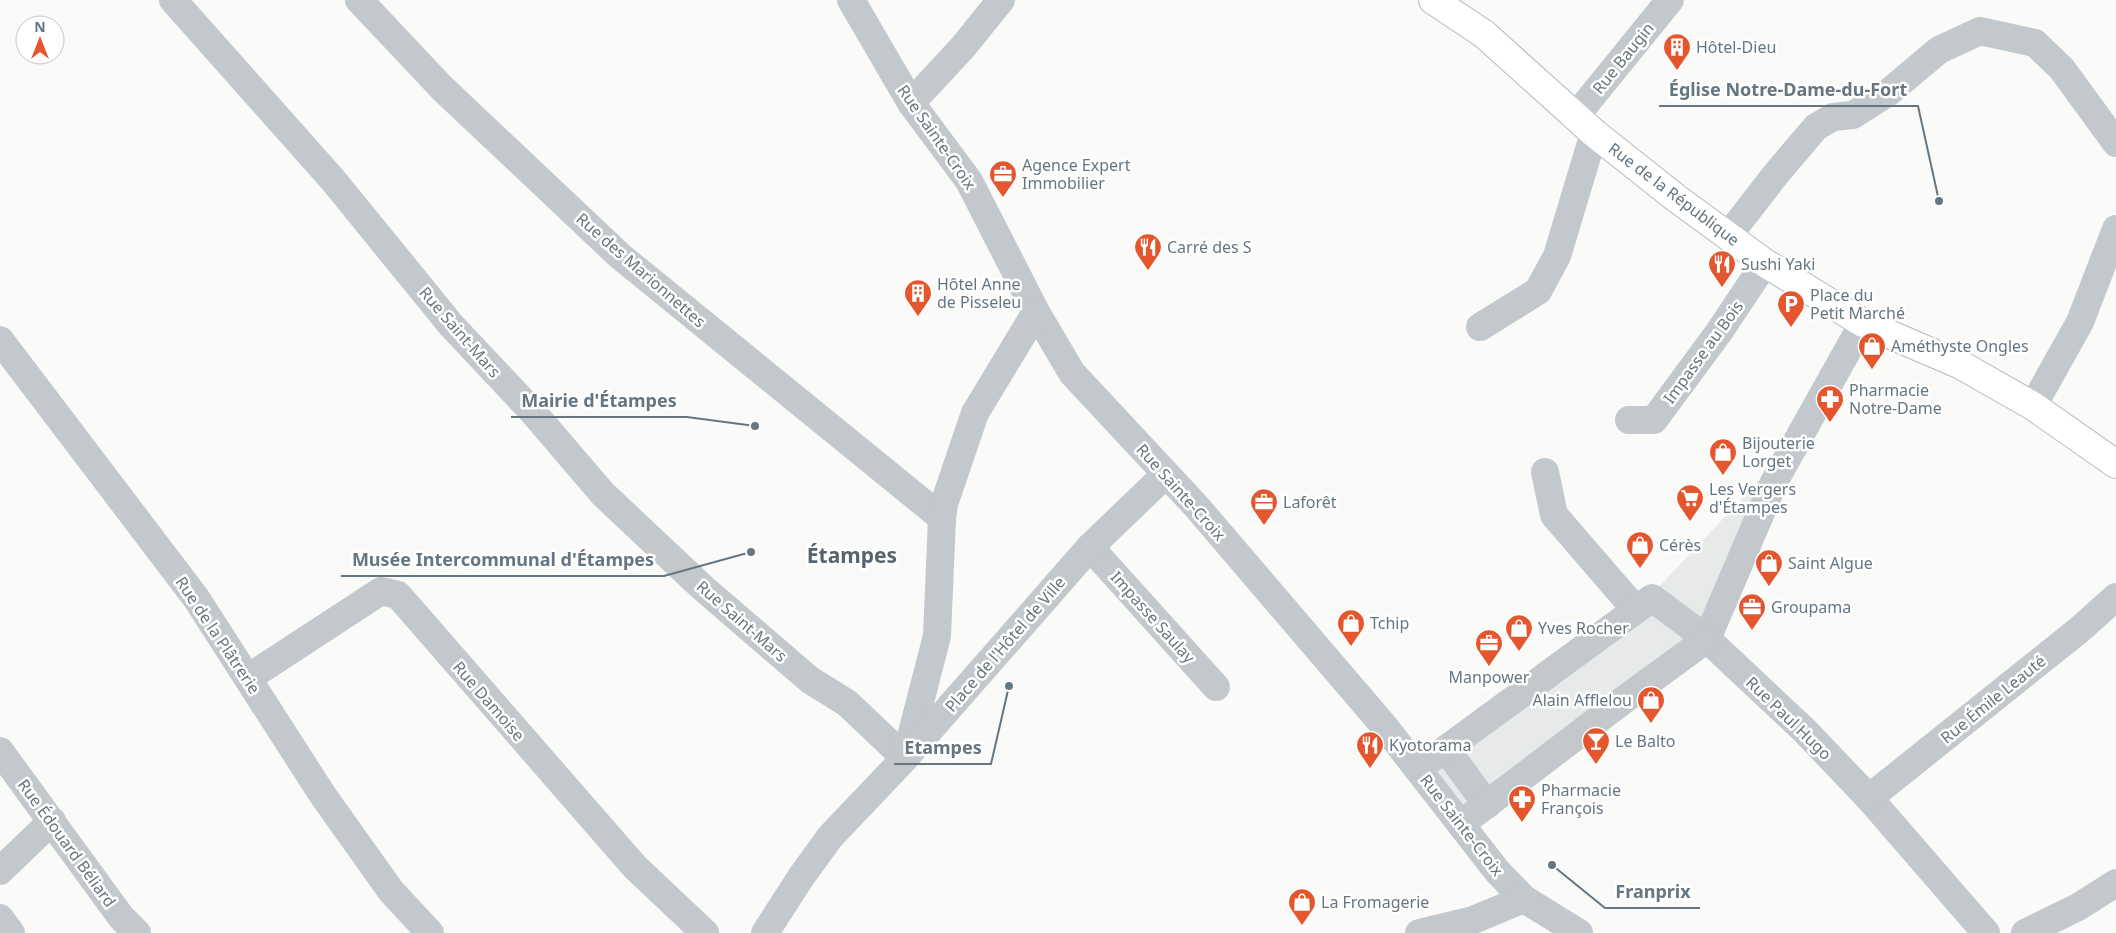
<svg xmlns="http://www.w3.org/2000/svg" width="2116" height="933" font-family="'Noto Sans',sans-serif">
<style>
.built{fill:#e8e9e9}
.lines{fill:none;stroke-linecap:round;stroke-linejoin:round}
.secondary-casing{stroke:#b3babf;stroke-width:30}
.street{stroke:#c3c8cc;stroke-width:28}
.secondary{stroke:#fff;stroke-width:28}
.labels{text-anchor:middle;stroke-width:5;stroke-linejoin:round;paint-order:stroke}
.poi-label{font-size:16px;fill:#657683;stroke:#fff;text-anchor:start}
.street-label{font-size:16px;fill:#657683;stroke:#fff}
.district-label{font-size:21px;font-weight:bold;fill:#57646e;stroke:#fff}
.leader{fill:none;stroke:#657683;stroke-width:2}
.callout-dot{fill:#657683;stroke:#fff;stroke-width:2}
.callout-label{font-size:18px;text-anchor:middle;font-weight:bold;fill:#657683;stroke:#fff;stroke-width:5;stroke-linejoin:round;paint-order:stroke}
</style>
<rect width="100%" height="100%" fill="#fafaf8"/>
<path class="built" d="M 1770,469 L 1705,650 L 1473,823 L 1419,754 L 1656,590 Z"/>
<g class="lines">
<g class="secondary-casing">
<path id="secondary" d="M 1433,0 L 1484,34 L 1594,133 L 1676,198 L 1765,263 L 1863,323 L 1961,365 L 2033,406 L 2116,464"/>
</g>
<g class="street">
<path d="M 173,0 L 333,180 L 451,325 L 532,411 L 603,494 L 703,588 L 810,680 L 847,703 L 905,758"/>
<path d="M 359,0 L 442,88 L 620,256 L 942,518"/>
<path d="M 851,0 L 911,103 L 969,181 L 1036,312 L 1072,373 L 1196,506 L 1385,727 L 1497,871 L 1524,899 L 1579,933"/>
<path d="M 911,103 L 963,47 L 1001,0"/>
<path d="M 1575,117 L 1670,0"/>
<path d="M 1728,236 L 1776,174 L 1816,127 L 1833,117 L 1853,115 L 1889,92 L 1939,50 L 1980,31 L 2035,43 L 2062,69 L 2116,143"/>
<path d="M 1480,327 L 1538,291 L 1557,256 L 1594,133"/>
<path d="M 0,340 L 196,598 L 322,794 L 391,891 L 430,933"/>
<path d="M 2033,406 L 2080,322 L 2116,229"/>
<path d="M 1629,420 L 1654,420 L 1719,332 L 1765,263"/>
<path d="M 1545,472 L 1554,515 L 1636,610"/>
<path d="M 1090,547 L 1216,687"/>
<path d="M 1707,639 L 1774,482 L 1863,323"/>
<path d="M 248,678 L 381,591 L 398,595 L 635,867 L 705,933"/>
<path d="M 1446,749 L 1487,805"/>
<path d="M 0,751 L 121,917 L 137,933"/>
<path d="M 907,752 L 937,636 L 942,518 L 944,504 L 975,413 L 1036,312"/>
<path d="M 1417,768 L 1446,749 L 1652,598 L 1707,639 L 1804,730 L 1869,798 L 1986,933"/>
<path d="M 1869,798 L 2079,630 L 2116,597"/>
<path d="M 1461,824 L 1629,696 L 1707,639"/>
<path d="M 0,871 L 52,821"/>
<path d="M 0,918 L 11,933"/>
<path d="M 765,933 L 801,877 L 830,837 L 905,758 L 1090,547 L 1165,475"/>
<path d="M 1419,933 L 1473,920 L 1524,899"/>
<path d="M 2025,933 L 2078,907 L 2116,883"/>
</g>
<use href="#secondary" class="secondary"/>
</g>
<defs>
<g id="building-pin" transform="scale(1.4375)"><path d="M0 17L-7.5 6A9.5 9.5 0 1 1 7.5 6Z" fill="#e4572e" stroke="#fff"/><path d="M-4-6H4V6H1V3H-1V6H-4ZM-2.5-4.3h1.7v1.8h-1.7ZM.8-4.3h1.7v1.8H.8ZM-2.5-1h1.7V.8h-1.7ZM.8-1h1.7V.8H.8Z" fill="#fff"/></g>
<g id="office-pin" transform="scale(1.4375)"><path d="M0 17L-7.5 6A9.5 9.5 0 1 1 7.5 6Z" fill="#e4572e" stroke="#fff"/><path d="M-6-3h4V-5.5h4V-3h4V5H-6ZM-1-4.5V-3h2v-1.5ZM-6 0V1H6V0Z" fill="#fff"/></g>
<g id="restaurant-pin" transform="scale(1.4375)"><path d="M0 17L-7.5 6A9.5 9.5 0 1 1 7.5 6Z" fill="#e4572e" stroke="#fff"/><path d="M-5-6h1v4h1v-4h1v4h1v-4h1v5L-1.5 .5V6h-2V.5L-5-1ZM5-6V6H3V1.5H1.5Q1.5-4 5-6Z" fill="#fff"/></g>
<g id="parking-pin" transform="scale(1.4375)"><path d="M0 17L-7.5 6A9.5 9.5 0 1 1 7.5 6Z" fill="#e4572e" stroke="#fff"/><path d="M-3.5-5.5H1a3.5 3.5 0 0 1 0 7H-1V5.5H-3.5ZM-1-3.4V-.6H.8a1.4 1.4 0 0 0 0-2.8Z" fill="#fff"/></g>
<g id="shop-pin" transform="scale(1.4375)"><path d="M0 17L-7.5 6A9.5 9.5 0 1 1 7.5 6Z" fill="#e4572e" stroke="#fff"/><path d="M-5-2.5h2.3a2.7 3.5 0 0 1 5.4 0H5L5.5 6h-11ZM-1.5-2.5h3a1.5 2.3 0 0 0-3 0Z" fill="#fff"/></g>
<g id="pharmacy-pin" transform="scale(1.4375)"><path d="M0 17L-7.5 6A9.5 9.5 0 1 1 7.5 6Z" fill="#e4572e" stroke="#fff"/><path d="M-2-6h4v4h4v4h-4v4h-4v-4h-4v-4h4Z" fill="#fff"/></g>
<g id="supermarket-pin" transform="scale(1.4375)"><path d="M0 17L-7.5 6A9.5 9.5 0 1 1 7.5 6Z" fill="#e4572e" stroke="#fff"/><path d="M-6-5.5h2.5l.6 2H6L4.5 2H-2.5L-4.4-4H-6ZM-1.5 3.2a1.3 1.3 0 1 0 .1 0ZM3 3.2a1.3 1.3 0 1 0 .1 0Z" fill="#fff"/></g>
<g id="bar-pin" transform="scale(1.4375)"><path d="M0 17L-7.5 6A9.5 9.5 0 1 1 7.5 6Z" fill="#e4572e" stroke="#fff"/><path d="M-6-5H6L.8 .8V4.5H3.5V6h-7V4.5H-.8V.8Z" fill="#fff"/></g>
</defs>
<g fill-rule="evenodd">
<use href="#building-pin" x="1677" y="47"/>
<use href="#office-pin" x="1003" y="174"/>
<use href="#restaurant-pin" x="1148" y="247"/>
<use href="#restaurant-pin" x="1722" y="264"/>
<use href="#building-pin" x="918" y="293"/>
<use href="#parking-pin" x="1791" y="304"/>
<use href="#shop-pin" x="1872" y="346"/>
<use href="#pharmacy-pin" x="1830" y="399"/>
<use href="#shop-pin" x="1723" y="452"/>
<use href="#supermarket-pin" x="1690" y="498"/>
<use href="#office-pin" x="1264" y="502"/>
<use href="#shop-pin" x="1640" y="545"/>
<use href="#shop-pin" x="1769" y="563"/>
<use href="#office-pin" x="1752" y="607"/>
<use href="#shop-pin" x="1351" y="623"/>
<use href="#shop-pin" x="1519" y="628"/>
<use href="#office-pin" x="1489" y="643"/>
<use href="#shop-pin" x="1651" y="700"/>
<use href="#bar-pin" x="1596" y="741"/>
<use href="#restaurant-pin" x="1370" y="745"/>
<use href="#pharmacy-pin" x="1522" y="799"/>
<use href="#shop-pin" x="1302" y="902"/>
</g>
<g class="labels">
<g class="poi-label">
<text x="1696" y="53">Hôtel-Dieu</text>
<text x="1022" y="171">Agence Expert<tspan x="1022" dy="18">Immobilier</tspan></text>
<text x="1167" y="253">Carré des S</text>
<text x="1741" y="270">Sushi Yaki</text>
<text x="937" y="290">Hôtel Anne<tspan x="937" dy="18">de Pisseleu</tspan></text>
<text x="1810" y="301">Place du<tspan x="1810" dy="18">Petit Marché</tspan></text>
<text x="1891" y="352">Améthyste Ongles</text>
<text x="1849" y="396">Pharmacie<tspan x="1849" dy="18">Notre-Dame</tspan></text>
<text x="1742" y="449">Bijouterie<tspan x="1742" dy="18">Lorget</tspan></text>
<text x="1709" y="495">Les Vergers<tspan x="1709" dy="18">d'Étampes</tspan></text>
<text x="1283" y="508">Laforêt</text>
<text x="1659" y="551">Cérès</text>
<text x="1788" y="569">Saint Algue</text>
<text x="1771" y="613">Groupama</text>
<text x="1370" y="629">Tchip</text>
<text x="1538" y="634">Yves Rocher</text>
<text x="1489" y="683" text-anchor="middle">Manpower</text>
<text x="1632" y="706" text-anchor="end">Alain Afflelou</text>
<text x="1615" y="747">Le Balto</text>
<text x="1389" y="751">Kyotorama</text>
<text x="1541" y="796">Pharmacie<tspan x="1541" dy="18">François</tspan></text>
<text x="1321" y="908">La Fromagerie</text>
</g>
<g class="street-label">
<text transform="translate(1623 58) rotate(-51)" y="6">Rue Baugin</text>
<text transform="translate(937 137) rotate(55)" y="6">Rue Sainte-Croix</text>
<text transform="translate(1674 194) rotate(37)" y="6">Rue de la République</text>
<text transform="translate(641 270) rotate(41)" y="6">Rue des Marionnettes</text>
<text transform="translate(460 332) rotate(49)" y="6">Rue Saint-Mars</text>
<text transform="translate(1703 352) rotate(-54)" y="6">Impasse au Bois</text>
<text transform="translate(1181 492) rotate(48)" y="6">Rue Sainte-Croix</text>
<text transform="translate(1153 617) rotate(48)" y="6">Impasse Saulay</text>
<text transform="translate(742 621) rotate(41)" y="6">Rue Saint-Mars</text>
<text transform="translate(218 635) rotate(56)" y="6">Rue de la Plâtrerie</text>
<text transform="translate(1005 644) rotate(-49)" y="6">Place de l'Hôtel de Ville</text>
<text transform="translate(1993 699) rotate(-39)" y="6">Rue Émile Leauté</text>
<text transform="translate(489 701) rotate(49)" y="6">Rue Damoise</text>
<text transform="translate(1789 718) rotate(44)" y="6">Rue Paul Hugo</text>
<text transform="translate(1462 825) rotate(52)" y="6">Rue Sainte-Croix</text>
<text transform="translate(67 843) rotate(54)" y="6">Rue Édouard Béliard</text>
</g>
<g class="district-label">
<text x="852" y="563">Étampes</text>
</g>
</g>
<path class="leader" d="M1939 201L1918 106H1659M755 426L687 417H511M751 552L664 576H341M1009 686L991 764H894M1552 865L1605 908H1700"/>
<g class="callout-dot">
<circle cx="1939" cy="201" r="5"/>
<circle cx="755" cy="426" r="5"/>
<circle cx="751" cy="552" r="5"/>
<circle cx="1009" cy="686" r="5"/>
<circle cx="1552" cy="865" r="5"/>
</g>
<g class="callout-label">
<text x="1788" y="96">Église Notre-Dame-du-Fort</text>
<text x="599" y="407">Mairie d'Étampes</text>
<text x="503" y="566">Musée Intercommunal d'Étampes</text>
<text x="943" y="754">Etampes</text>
<text x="1653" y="898">Franprix</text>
</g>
<g transform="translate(40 40)"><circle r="24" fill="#ffffff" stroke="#c1c8cd"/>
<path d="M0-4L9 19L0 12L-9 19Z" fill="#e4572e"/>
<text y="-8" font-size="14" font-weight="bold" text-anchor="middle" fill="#657683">N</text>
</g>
</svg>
